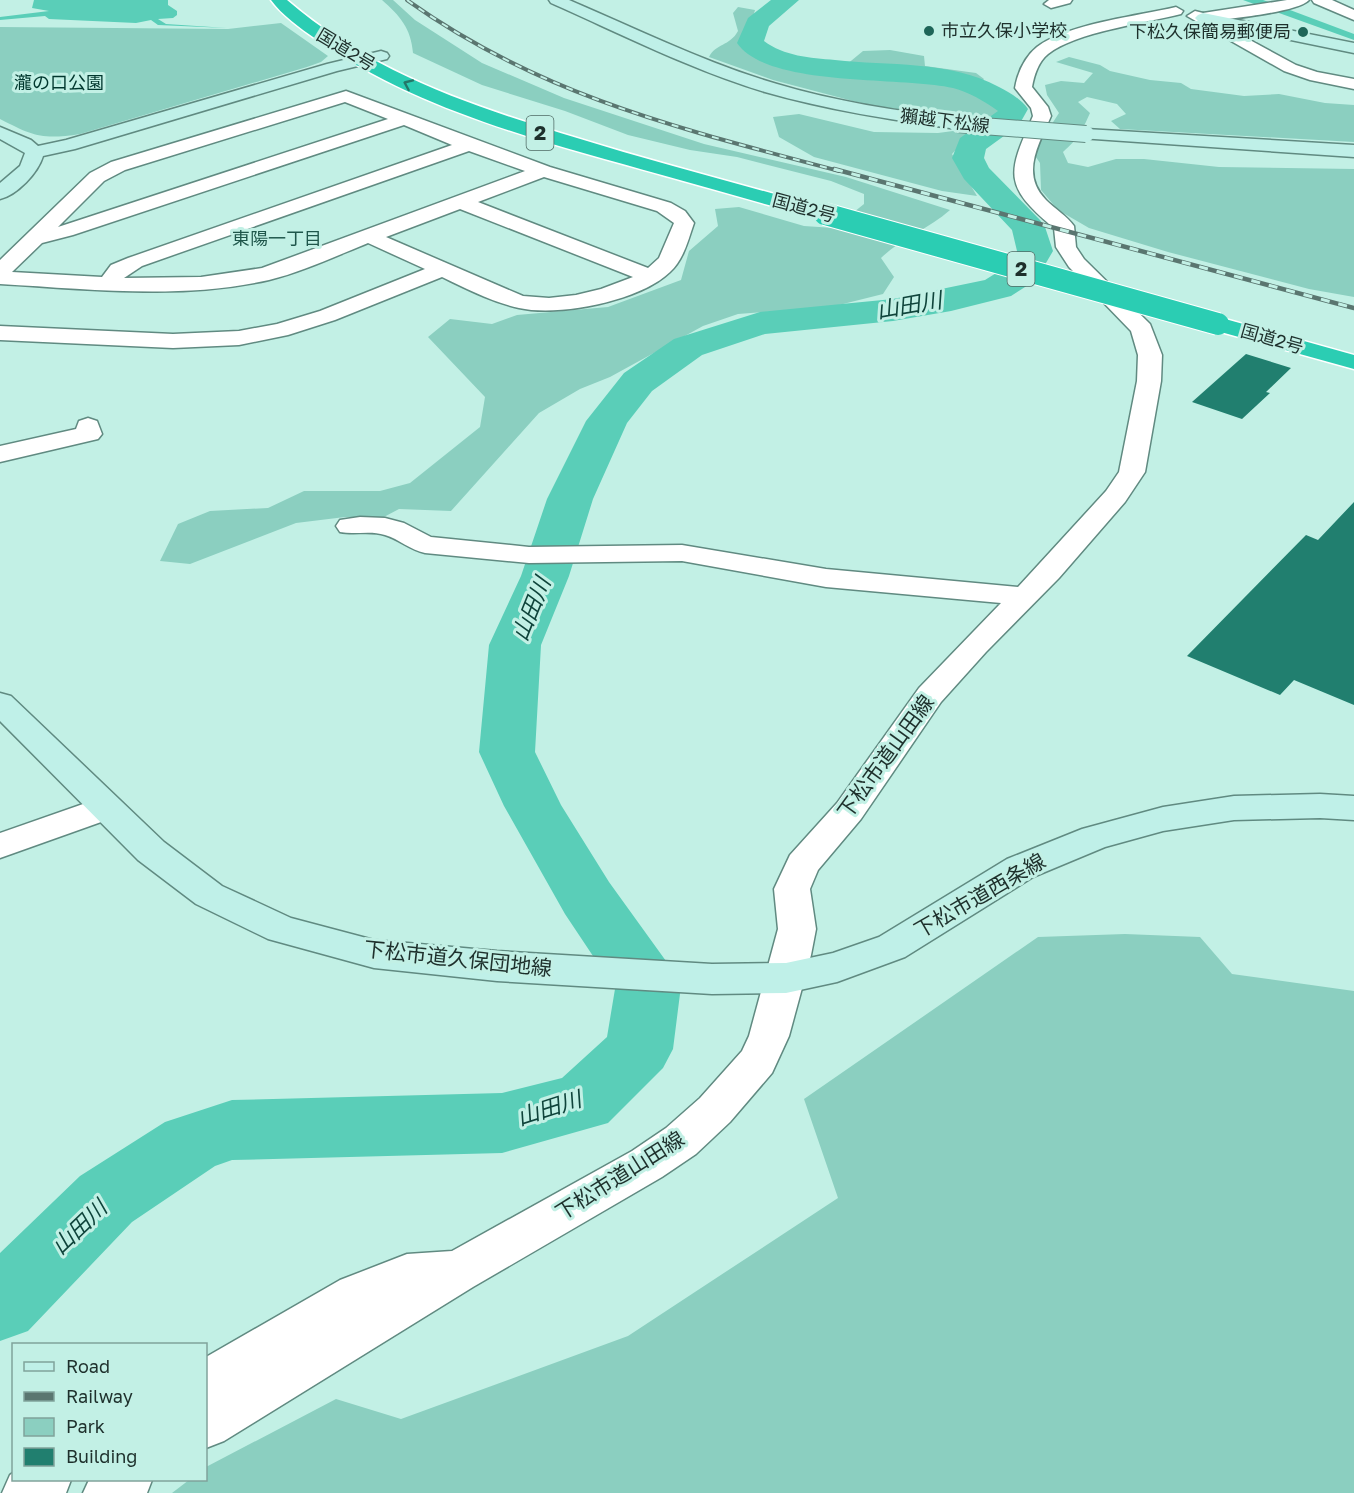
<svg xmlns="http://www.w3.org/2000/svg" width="1354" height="1493" font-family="'Golos Text','Noto Sans JP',sans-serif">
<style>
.green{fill:#8bcfc0}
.water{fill:#5aceb8}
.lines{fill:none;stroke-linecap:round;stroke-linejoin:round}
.river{fill:#5aceb8;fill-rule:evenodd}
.building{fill:#217f6f}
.street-casing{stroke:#608a81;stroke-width:3}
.secondary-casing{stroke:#608a81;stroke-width:3}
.highway-casing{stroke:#fff;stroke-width:3}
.street{fill:#fff;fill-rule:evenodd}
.secondary{fill:#bff0e8;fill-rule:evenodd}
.highway{fill:#2bcdb3;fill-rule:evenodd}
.rail-far1-casing{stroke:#5a7670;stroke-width:4}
.rail-casing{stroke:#5a7670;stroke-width:4.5}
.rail-far1{stroke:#c2f0e5;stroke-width:2;stroke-dasharray:7;stroke-linecap:butt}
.rail{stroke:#c2f0e5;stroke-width:3;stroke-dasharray:9;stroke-linecap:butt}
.secondary-bridge-casing{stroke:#608a81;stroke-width:18;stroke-linecap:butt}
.highway-bridge-casing{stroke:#fff;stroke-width:24;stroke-linecap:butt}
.secondary-bridge{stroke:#bff0e8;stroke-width:16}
.highway-bridge{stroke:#2bcdb3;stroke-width:22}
.oneway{stroke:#247769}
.poi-dot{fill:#1e6558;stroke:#c2f0e5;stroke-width:2}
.labels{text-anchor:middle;stroke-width:6;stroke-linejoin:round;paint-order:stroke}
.far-poi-label{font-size:18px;fill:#1e302c;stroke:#c2f0e5;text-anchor:start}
.far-street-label{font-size:18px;fill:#1e302c;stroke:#c2f0e5}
.far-park-label{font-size:18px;fill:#00372e;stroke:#c2f0e5}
.far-neighbourhood-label{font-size:18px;fill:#1f564b;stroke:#c2f0e5}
.shield{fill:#c2f0e5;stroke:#4f6a64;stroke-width:1.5}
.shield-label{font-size:20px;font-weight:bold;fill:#1e302c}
.street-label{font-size:21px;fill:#1e302c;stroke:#c2f0e5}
.water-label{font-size:22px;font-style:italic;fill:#0f443b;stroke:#c2f0e5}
</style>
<rect width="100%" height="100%" fill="#c2f0e5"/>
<g class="green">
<path d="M 382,0 L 393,0 L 415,20 L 482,63 L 564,98 L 704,144 L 846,177 L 950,210 C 929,229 901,238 881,258 L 894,277 L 883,294 L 831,307 L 738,314 L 703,326 L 610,377 L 580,389 L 539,413 L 451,511 L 399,509 L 382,518 L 345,517 L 296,523 L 190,564 L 160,561 L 178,524 L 210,511 L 268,508 L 304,491 L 380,491 L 410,483 L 480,427 L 485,397 L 428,337 L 450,319 L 492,324 L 517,315 L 608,307 L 681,280 L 689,251 L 718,226 L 715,209 L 739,207 L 804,226 L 834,228 L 864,204 L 864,194 L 831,181 L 737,157 L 690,150 L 628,135 L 565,111 L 482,85 L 413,53 C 411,28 400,16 382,0 Z"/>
<path d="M 738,7 L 755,10 L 745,43 C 767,66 810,66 840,70 L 863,51 L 890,50 L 924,56 L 925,66 L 976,73 L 984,79 L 976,89 L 1001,111 L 997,121 L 965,140 L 952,154 L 977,196 L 942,191 L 814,157 L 779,137 L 773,117 L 799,114 L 874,132 L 938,133 L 953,131 L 965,119 L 868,105 L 773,80 L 709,57 C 715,44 730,46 738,31 L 733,13 Z"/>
<path d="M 281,23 L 328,56 L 321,62 L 307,67 L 80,134 C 42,140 33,136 0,119 L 0,27 L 228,29 Z"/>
<path d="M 1069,57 L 1100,65 L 1110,71 L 1150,80 L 1181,83 L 1191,89 L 1244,96 L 1279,94 L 1325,103 L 1354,105 L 1354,142 L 1120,129 L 1111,121 L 1126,114 L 1117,104 L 1087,97 L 1078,102 L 1090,113 C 1082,131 1078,139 1063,152 L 1068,163 L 1088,167 L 1116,159 L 1144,159 L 1219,167 L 1354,169 L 1354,297 L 1309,289 L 1168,252 L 1089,228 L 1058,210 L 1041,190 L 1040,163 L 1033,153 L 1059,113 L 1047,95 L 1045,85 L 1061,81 L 1084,83 L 1093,73 L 1056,62 Z"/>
<path d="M 1125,934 L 1200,937 L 1232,974 L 1354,991 L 1354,1493 L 172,1493 L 189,1480 L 206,1480 L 206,1467 L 336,1399 L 401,1419 L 628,1336 L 838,1198 L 804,1099 L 1038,937 Z"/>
</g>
<g class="water">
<path d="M 34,0 L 168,0 L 168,5 L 177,11 L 177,15 L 173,18 L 158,19 L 166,24 L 227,28 L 158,25 L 151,20 L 136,23 L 49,19 L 45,16 L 0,20 L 0,17 L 49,11 L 32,8 Z"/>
<path d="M 1243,0 L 1263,0 L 1354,34 L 1354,40 Z"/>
</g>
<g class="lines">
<path class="river" d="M 771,0 L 799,0 L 769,26 L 764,41 C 784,56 810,58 835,60 C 888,66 949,60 999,87 C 1009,92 1021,99 1028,109 L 1019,125 L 986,149 L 984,158 L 989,168 L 1040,220 L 1045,227 L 1053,251 L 1036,280 L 1011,296 L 951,311 L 893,321 L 765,334 L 702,355 L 652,391 L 627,423 L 593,499 L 569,576 L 541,645 L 535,752 L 561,805 L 609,882 L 671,968 L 681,986 L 673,1049 L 663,1068 L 608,1123 L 502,1153 L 232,1160 L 215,1166 L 132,1222 L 28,1331 L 0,1341 L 0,1253 L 80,1176 L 165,1122 L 232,1100 L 502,1093 L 562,1078 L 607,1037 L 615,989 L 565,914 L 504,806 L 479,752 L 489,645 L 521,576 L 547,499 L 586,421 L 624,373 L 674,339 L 760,312 L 893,299 L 985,280 L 1009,265 L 1017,251 L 1012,230 L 964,179 L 952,158 L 960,138 L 998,111 C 984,101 969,92 953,88 C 901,76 768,88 737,43 L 748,18 Z"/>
</g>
<g class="building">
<path d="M 1246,354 L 1291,368 L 1266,392 L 1270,393 L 1242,419 L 1192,402 Z"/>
<path d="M 1354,502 L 1354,705 L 1294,680 L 1280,695 L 1187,656 L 1306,535 L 1318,540 Z"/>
</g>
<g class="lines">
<g class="street-casing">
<g id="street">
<path d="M 1072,0 L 1070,3 L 1051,8 L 1044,4 L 1049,0 Z"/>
<path d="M 1287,0 L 1309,0 C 1298,12 1234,18 1215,21 L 1296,65 L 1317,72 L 1354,79 L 1354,89 L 1310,80 L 1284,71 L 1187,16 L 1195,11 L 1203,13 Z"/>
<path d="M 1312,0 L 1332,0 L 1354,10 L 1354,20 L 1314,3 Z"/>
<path d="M 1176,7 L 1183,11 L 1181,14 C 1145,23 1076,32 1048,54 C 1038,62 1034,76 1032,87 L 1048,107 L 1051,116 C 1039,144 1020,174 1046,200 C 1055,209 1067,216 1074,226 L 1076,247 L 1084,259 L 1150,324 L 1162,355 L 1161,381 L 1145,472 L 1125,502 L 1059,578 L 986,652 L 941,702 L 861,819 L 818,870 L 810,889 L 816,929 L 811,955 L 789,1036 L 772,1073 L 730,1122 L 696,1154 L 662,1177 L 473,1287 L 224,1441 L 206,1448 L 206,1357 L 340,1280 L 407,1254 L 452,1251 L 632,1151 L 666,1128 L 700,1098 L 742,1051 L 749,1036 L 778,929 L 774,889 L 790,855 L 837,803 L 919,688 L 1001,603 L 826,587 L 682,561 L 529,563 L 425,553 C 410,550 399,539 385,535 C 370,530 355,535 340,532 L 336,526 L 340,520 L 360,517 L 385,518 L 404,523 L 431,537 L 529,547 L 682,545 L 826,569 L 1018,587 L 1106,491 L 1119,472 L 1137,381 L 1138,355 L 1131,331 L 1069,267 L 1056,247 L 1054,228 C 1002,185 1008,173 1033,116 L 1031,108 L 1015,88 L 1016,83 C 1019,70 1026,56 1037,47 C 1067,24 1138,16 1176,7 Z"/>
<path d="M 346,91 L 550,167 L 671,203 L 685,211 L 694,223 C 688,240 684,259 670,272 C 640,301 559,317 519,308 C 492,302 467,289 442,277 L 335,320 L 288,335 L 239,345 L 173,348 L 0,340 L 0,326 L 173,334 L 239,331 L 277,324 L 320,311 L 425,269 L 368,243 C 336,256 302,272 269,280 C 181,300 89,289 0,284 L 0,260 L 90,173 L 111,162 ZM 345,102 L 388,119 L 58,227 L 104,181 L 125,170 ZM 404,125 L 452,145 L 128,258 L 111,265 L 102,277 L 12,272 L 42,243 L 73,235 ZM 469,151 L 525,171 L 262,268 L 201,277 L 124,278 L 142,266 ZM 544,177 L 657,211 L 674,223 L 659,258 L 648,268 L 478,202 ZM 460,209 L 633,277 L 601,289 L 576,295 L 549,298 L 523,296 L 386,237 Z"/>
<path d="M 88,418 L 97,421 L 102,434 L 98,439 L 0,462 L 0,446 L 76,429 L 79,421 Z"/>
<path d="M 106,796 L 118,800 L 123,808 L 118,816 L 0,858 L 0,833 Z"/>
<path d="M 14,1472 L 14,1480 L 71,1480 L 66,1493 L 2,1493 L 10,1475 Z"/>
<path d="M 89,1480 L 152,1480 L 147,1493 L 83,1493 Z"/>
</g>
</g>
<g class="secondary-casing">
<g id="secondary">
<path d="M 549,0 L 569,0 C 637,29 705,63 777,84 C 836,102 896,110 957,119 L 963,120 L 966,124 L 963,128 L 957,129 C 892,120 828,110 765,92 C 692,70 621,34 551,3 Z"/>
<path d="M 1203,13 L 1354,43 L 1354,53 L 1198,21 L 1195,18 L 1198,15 Z"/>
<path d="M 381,51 L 387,53 L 389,56 L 387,59 L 337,71 L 75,149 L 43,156 C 38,173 17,195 0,199 L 0,183 L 20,166 L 25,153 L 0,139 L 0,127 L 31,140 L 38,146 L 66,140 L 327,64 Z"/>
<path d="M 1086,129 L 1354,145 L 1354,157 L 1080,138 L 1077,134 L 1080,130 Z"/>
<path d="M 0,693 L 11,696 L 164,842 L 222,886 L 291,918 L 374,940 L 497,951 L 712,964 L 786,963 L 833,953 L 879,937 L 1007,859 L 1082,829 L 1163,807 L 1234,796 L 1320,794 L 1354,796 L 1354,820 L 1320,818 L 1234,820 L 1163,831 L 1105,847 L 1033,877 L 905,957 L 837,982 L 786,993 L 712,994 L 497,981 L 374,968 L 268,939 L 196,904 L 138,860 L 0,721 Z"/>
</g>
</g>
<g class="highway-casing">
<g id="highway">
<path d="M 271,0 L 287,0 C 372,73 471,106 577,138 C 661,164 747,186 832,210 L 835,214 L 832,218 L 825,220 C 770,206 716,190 662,175 C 544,142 416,110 316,39 C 300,28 282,15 271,0 Z"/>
<path d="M 1218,317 L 1354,355 L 1354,369 L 1210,329 L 1207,324 L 1210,319 Z"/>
</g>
</g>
<use href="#street" class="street"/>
<use href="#secondary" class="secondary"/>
<use href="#highway" class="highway"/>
<g class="rail-far1-casing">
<path id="rail-far1" d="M 407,0 C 543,97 682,129 839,171"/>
</g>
<g class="rail-casing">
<path id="rail" d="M 834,169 L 1354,308"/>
</g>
<use href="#rail-far1" class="rail-far1"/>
<use href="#rail" class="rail"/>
<g class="secondary-bridge-casing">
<path id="secondary-bridge" d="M 957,124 L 1086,134"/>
</g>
<g class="highway-bridge-casing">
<path id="highway-bridge" d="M 825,214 L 1218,324"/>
</g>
<use href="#secondary-bridge" class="secondary-bridge"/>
<use href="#highway-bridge" class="highway-bridge"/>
</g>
<defs><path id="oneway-chevron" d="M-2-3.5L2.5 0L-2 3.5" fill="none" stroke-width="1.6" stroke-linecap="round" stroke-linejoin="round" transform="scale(1.5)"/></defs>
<use class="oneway" href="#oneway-chevron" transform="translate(408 84) rotate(-156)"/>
<g class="poi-dot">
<circle cx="929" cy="31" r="6"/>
<circle cx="1303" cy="32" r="6"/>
</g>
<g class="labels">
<g class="far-poi-label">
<text x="941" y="37">市立久保小学校</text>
<text x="1291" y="38" text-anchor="end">下松久保簡易郵便局</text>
</g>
<g class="far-street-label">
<text transform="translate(346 50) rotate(31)" y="6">国道2号</text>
<text transform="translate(945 121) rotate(7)" y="6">獺越下松線</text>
<text transform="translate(804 208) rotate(15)" y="6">国道2号</text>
<text transform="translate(1272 339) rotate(16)" y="6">国道2号</text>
</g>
<g class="far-park-label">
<text x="59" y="89">瀧の口公園</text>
</g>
<g class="far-neighbourhood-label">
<text x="277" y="245">東陽一丁目</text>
</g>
<g class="shield">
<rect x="526.5" y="116" width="27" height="34" rx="4.5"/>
<rect x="1007.5" y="252" width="27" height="34" rx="4.5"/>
</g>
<g class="shield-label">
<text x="540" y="140">2</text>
<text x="1021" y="276">2</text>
</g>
<g class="street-label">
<text transform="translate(886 757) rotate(-54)" y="7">下松市道山田線</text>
<text transform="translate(980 896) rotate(-30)" y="7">下松市道西条線</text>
<text transform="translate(458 959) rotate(6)" y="7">下松市道久保団地線</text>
<text transform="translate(620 1176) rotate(-32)" y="7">下松市道山田線</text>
</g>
<g class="water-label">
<text transform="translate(909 305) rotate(-10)" y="8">山田川</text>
<text transform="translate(531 609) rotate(-68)" y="8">山田川</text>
<text transform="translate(549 1108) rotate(-18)" y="8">山田川</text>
<text transform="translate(79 1227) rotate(-44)" y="8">山田川</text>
</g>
</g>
<rect x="12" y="1343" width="195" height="138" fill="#c2f0e5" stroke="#80a39b" stroke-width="1.5"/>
<rect x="24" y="1362" width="30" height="9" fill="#bff0e8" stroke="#80a39b" stroke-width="1.5"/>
<text x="66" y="1373" font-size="18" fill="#1e302c">Road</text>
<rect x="24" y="1392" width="30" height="9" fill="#5a7670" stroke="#80a39b" stroke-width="1.5"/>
<text x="66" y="1403" font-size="18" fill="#1e302c">Railway</text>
<rect x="24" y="1418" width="30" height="18" fill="#8bcfc0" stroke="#80a39b" stroke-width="1.5"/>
<text x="66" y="1433" font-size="18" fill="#1e302c">Park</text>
<rect x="24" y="1448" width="30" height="18" fill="#217f6f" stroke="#80a39b" stroke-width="1.5"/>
<text x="66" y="1463" font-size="18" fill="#1e302c">Building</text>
</svg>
